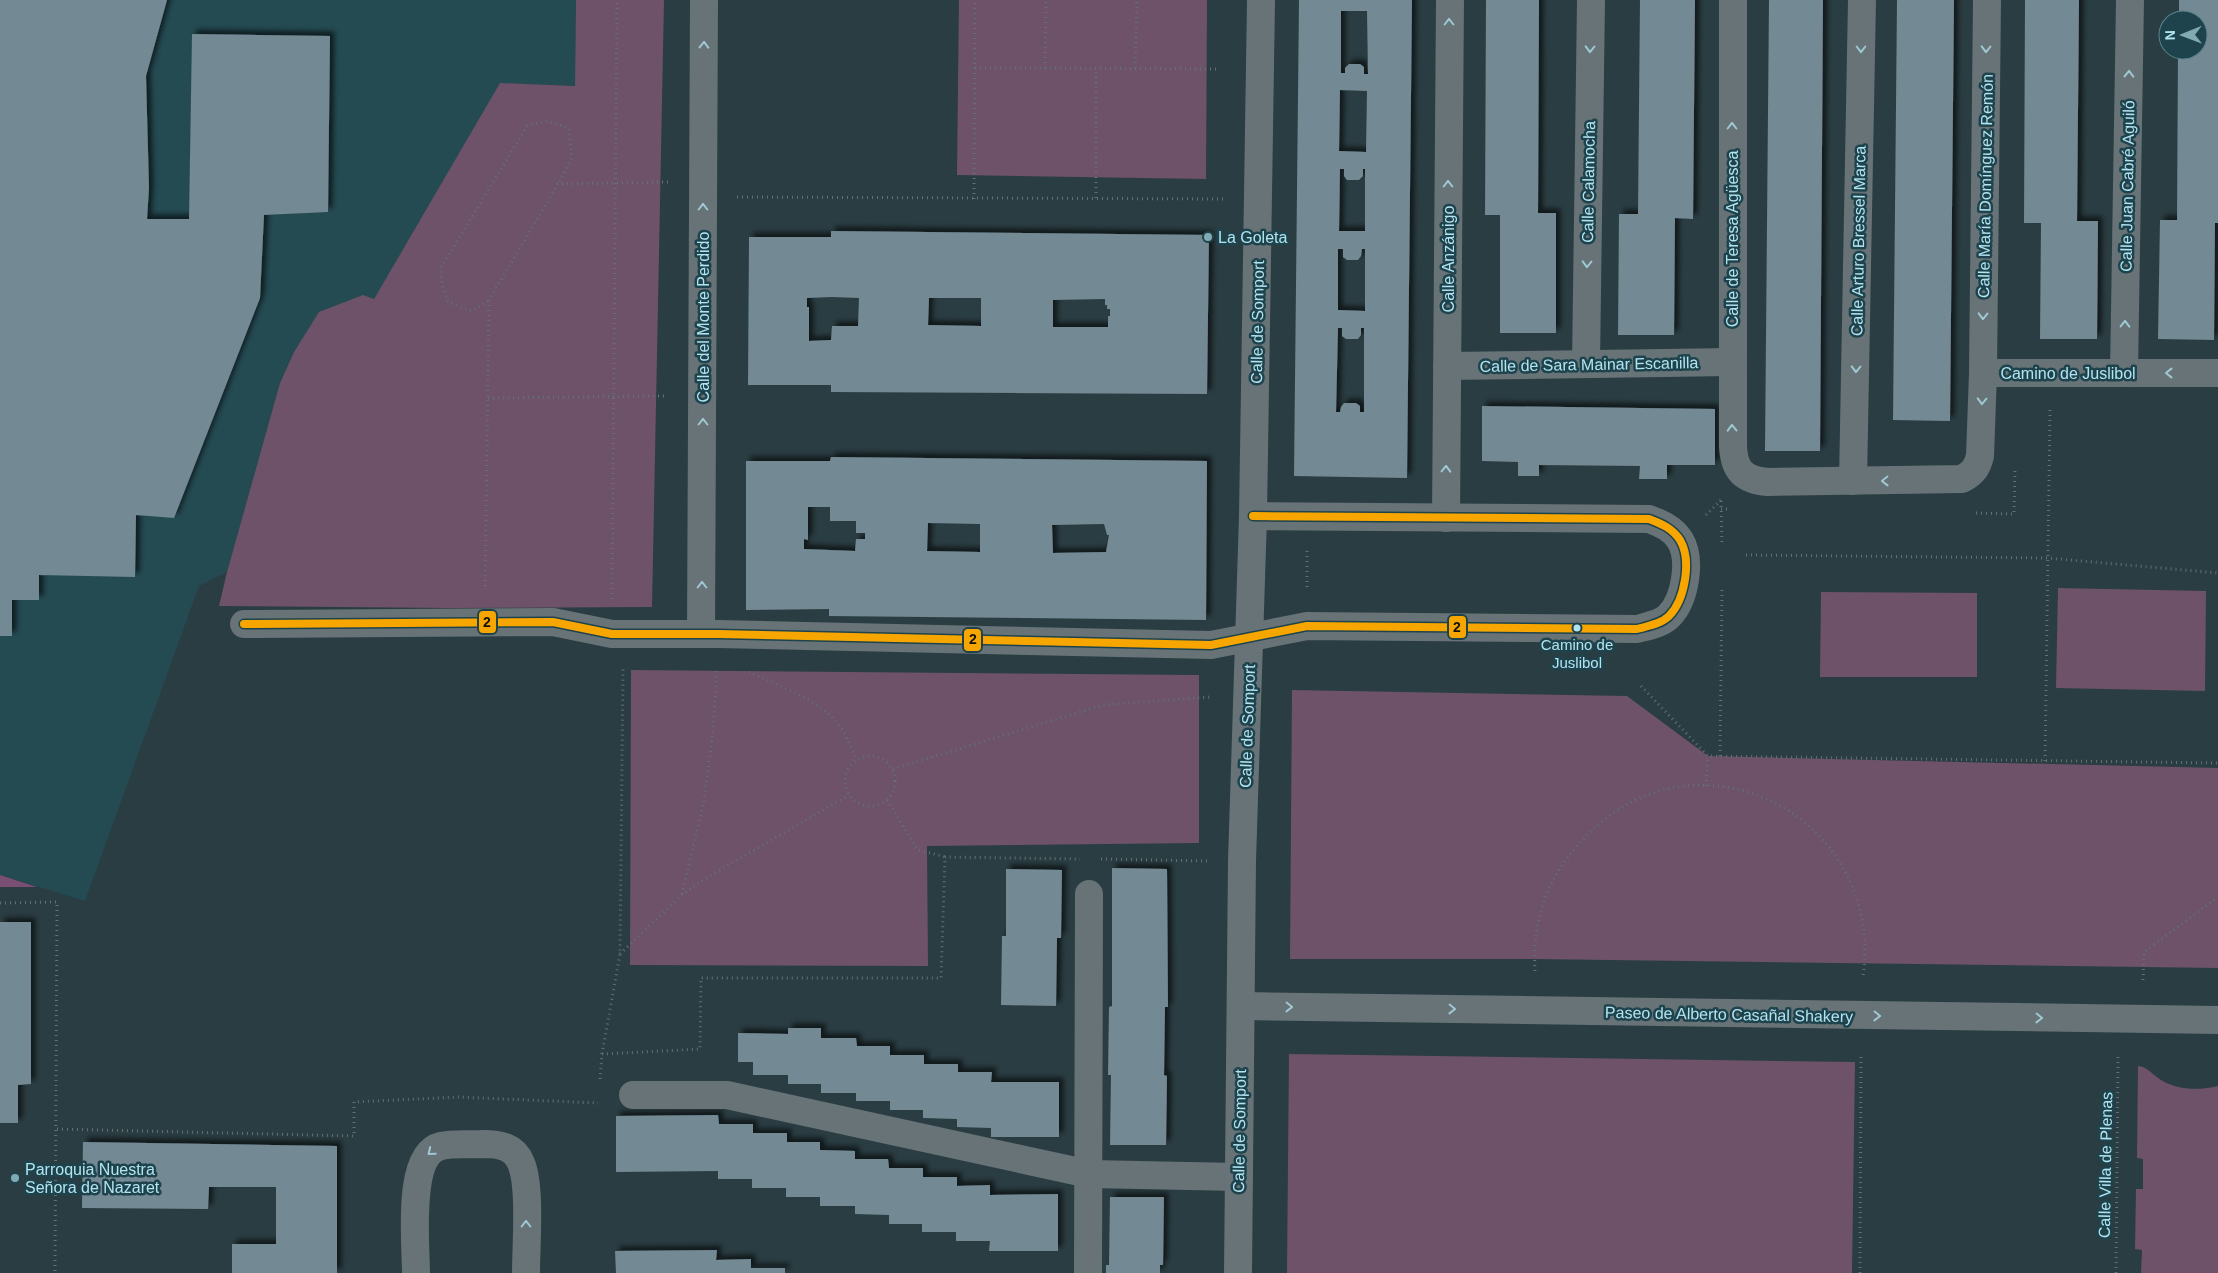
<svg xmlns="http://www.w3.org/2000/svg" width="2218" height="1273" font-family="Arial,sans-serif">
<style>
.built{fill:#244a52}
.green{fill:#6d526a}
.forest{fill:#7a4f73}
.building{fill:#738993;fill-rule:evenodd;filter:url(#shadow)}
.lines{fill:none;stroke-linecap:round;stroke-linejoin:round}
.path{stroke:#637174;stroke-width:3;stroke-dasharray:1 4;stroke-linecap:butt}
.minor{stroke:#677377;stroke-width:28}
.bus-1-casing{stroke:#1f434c;stroke-width:11}
.bus-1{stroke:#f7a600;stroke-width:8}
.oneway{stroke:#9ec8d2}
.poi-dot{fill:#82aab4;stroke:#1f434c;stroke-width:2}
.bus-dot{fill:#b1e4f1;stroke:#1f434c;stroke-width:2}
.labels{text-anchor:middle;stroke-width:5;stroke-linejoin:round;paint-order:stroke}
.bus-label{font-size:15px;fill:#b1e4f1;stroke:#1f434c}
.street-label{font-size:16px;fill:#b1e4f1;stroke:#1f434c}
.poi-label{font-size:16px;fill:#b1e4f1;stroke:#1f434c;text-anchor:start}
.line-badge{stroke:#1f434c;stroke-width:2}
.pale-badge-label{font-size:14px;text-anchor:middle;font-weight:bold;fill:#111}
</style>
<defs>
<filter id="shadow"><feDropShadow dx="4.5" dy="-4.5" stdDeviation="2.5" flood-color="#0009"/></filter>
</defs>
<rect width="100%" height="100%" fill="#2a3d42"/>
<path class="built" d="M 0,0 L 576,0 L 575,86 L 500,84 L 374,299 L 294,352 L 280,383 L 227,572 L 199,586 L 85,901 L 0,875 Z"/>
<g class="green">
<path d="M 576,0 L 664,0 L 652,607 L 449,608 L 219,606 L 227,572 L 280,383 L 294,352 L 319,312 L 363,295 L 374,299 L 500,83 L 575,86 Z"/>
<path d="M 959,0 L 1207,0 L 1206,179 L 957,175 Z"/>
<path d="M 2058,588 L 2206,591 L 2205,691 L 2056,688 Z"/>
<path d="M 1821,592 L 1977,593 L 1977,677 L 1820,677 Z"/>
<path d="M 631,670 L 1199,675 L 1199,843 L 927,846 L 928,966 L 630,965 Z"/>
<path d="M 1292,690 L 1627,696 L 1708,756 L 2218,768 L 2218,968 L 1534,959 L 1290,959 Z"/>
<path d="M 1289,1054 L 1855,1062 L 1852,1273 L 1287,1273 Z"/>
<path d="M 2138,1066 C 2147,1067 2151,1073 2158,1078 C 2175,1090 2198,1091 2218,1086 L 2218,1273 L 2141,1273 L 2142,1250 L 2135,1249 L 2136,1189 L 2143,1189 L 2143,1159 L 2137,1158 Z"/>
</g>
<path class="forest" d="M 0,875 L 37,887 L 0,887 Z"/>
<g class="building">
<path d="M 0,0 L 167,0 L 146,76 L 149,188 L 147,219 L 189,219 L 192,34 L 330,36 L 328,212 L 264,215 L 260,298 L 174,518 L 136,515 L 135,577 L 39,575 L 39,600 L 12,600 L 12,636 L 0,636 Z"/>
<path d="M 1299,0 L 1412,0 L 1407,478 L 1294,476 ZM 1341,11 L 1367,11 L 1368,74 L 1364,74 L 1364,67 L 1360,64 L 1349,64 L 1345,68 L 1345,73 L 1341,73 ZM 1340,90 L 1367,91 L 1366,152 L 1339,151 ZM 1340,169 L 1344,169 L 1344,176 L 1347,180 L 1359,180 L 1363,176 L 1363,169 L 1365,169 L 1365,231 L 1339,231 ZM 1338,249 L 1343,249 L 1343,257 L 1347,260 L 1358,260 L 1361,256 L 1362,249 L 1365,249 L 1365,311 L 1338,310 ZM 1338,328 L 1342,328 L 1342,336 L 1346,339 L 1358,339 L 1361,335 L 1361,328 L 1364,328 L 1364,412 L 1360,412 L 1360,406 L 1356,403 L 1344,403 L 1341,407 L 1340,412 L 1336,412 Z"/>
<path d="M 1486,0 L 1539,0 L 1538,213 L 1556,213 L 1556,333 L 1500,333 L 1500,215 L 1485,215 Z"/>
<path d="M 1640,0 L 1695,0 L 1693,219 L 1675,218 L 1674,335 L 1618,335 L 1619,214 L 1638,214 Z"/>
<path d="M 1769,0 L 1823,0 L 1820,451 L 1765,451 Z"/>
<path d="M 1897,0 L 1954,0 L 1950,421 L 1893,420 Z"/>
<path d="M 2025,0 L 2079,0 L 2077,221 L 2098,221 L 2097,339 L 2040,339 L 2041,223 L 2024,223 Z"/>
<path d="M 2179,0 L 2218,0 L 2218,223 L 2215,223 L 2214,340 L 2158,339 L 2160,220 L 2177,220 L 2178,50 L 2198,50 L 2198,20 L 2179,20 Z"/>
<path d="M 831,231 L 1209,235 L 1207,394 L 831,392 L 831,385 L 748,385 L 749,237 L 831,237 ZM 832,297 L 859,298 L 858,326 L 832,326 L 831,340 L 809,341 L 809,307 L 807,307 L 807,298 ZM 929,298 L 981,298 L 981,326 L 928,325 ZM 1105,299 L 1105,305 L 1107,305 L 1107,309 L 1110,309 L 1110,316 L 1108,316 L 1108,327 L 1053,327 L 1053,300 Z"/>
<path d="M 1482,406 L 1715,409 L 1715,465 L 1667,465 L 1667,479 L 1639,479 L 1640,466 L 1539,465 L 1539,476 L 1518,476 L 1518,462 L 1482,461 Z"/>
<path d="M 831,457 L 1207,461 L 1206,620 L 829,616 L 829,609 L 746,610 L 746,461 L 830,461 ZM 808,507 L 830,507 L 830,521 L 856,521 L 856,533 L 865,533 L 865,539 L 856,539 L 855,551 L 804,549 L 804,539 L 808,540 ZM 928,523 L 980,524 L 980,552 L 927,551 ZM 1104,524 L 1107,535 L 1109,535 L 1106,552 L 1053,553 L 1052,525 Z"/>
<path d="M 1112,868 L 1167,869 L 1168,1007 L 1165,1007 L 1164,1075 L 1167,1076 L 1166,1145 L 1110,1145 L 1111,1075 L 1108,1075 L 1109,1007 L 1112,1006 Z"/>
<path d="M 1006,869 L 1062,870 L 1061,938 L 1057,938 L 1056,1006 L 1001,1005 L 1002,936 L 1006,936 Z"/>
<path d="M 0,922 L 31,922 L 31,1084 L 18,1085 L 18,1123 L 0,1123 Z"/>
<path d="M 788,1028 L 821,1028 L 821,1038 L 856,1038 L 857,1046 L 890,1046 L 890,1055 L 924,1055 L 924,1064 L 958,1064 L 958,1072 L 992,1072 L 991,1082 L 1059,1082 L 1059,1137 L 991,1137 L 991,1128 L 957,1127 L 957,1119 L 923,1118 L 923,1110 L 890,1110 L 890,1101 L 856,1101 L 856,1093 L 821,1093 L 821,1084 L 788,1084 L 788,1075 L 753,1075 L 753,1062 L 738,1062 L 738,1033 L 788,1034 Z"/>
<path d="M 718,1115 L 719,1124 L 753,1124 L 753,1133 L 787,1133 L 787,1142 L 820,1142 L 820,1150 L 855,1151 L 855,1159 L 888,1159 L 889,1168 L 923,1168 L 923,1177 L 957,1177 L 957,1186 L 990,1185 L 990,1195 L 1058,1194 L 1058,1251 L 989,1251 L 990,1241 L 956,1241 L 956,1232 L 922,1232 L 922,1224 L 889,1224 L 889,1215 L 855,1214 L 855,1206 L 820,1206 L 820,1197 L 786,1197 L 786,1188 L 752,1188 L 752,1179 L 718,1179 L 718,1171 L 616,1172 L 616,1116 Z"/>
<path d="M 83,1142 L 337,1146 L 337,1273 L 232,1273 L 232,1244 L 276,1244 L 276,1187 L 209,1187 L 208,1209 L 82,1208 Z"/>
<path d="M 1110,1197 L 1164,1197 L 1163,1265 L 1160,1265 L 1160,1273 L 1106,1273 L 1106,1265 L 1109,1265 Z"/>
<path d="M 717,1250 L 716,1260 L 751,1259 L 751,1268 L 785,1268 L 785,1273 L 616,1273 L 615,1251 Z"/>
</g>
<g class="lines">
<g class="path">
<path d="M 975,68 L 1217,69"/>
<path d="M 1045,68 L 1046,0"/>
<path d="M 1135,68 L 1137,0"/>
<path d="M 737,197 L 1224,199"/>
<path d="M 1096,198 L 1096,68"/>
<path d="M 974,199 L 975,0"/>
<path d="M 488,301 L 471,311 L 448,302 L 442,284 L 441,268 L 527,126 L 547,121 L 569,128 L 572,158 L 558,184"/>
<path d="M 488,398 L 668,396"/>
<path d="M 1721,501 L 1722,545"/>
<path d="M 1721,509 L 1730,509"/>
<path d="M 1976,513 L 2014,514 L 2015,468"/>
<path d="M 1706,515 L 1721,500"/>
<path d="M 1307,551 L 1307,590"/>
<path d="M 1746,555 L 2047,558 L 2218,573"/>
<path d="M 485,586 L 489,300 L 558,184 L 668,182"/>
<path d="M 612,599 L 617,0"/>
<path d="M 749,672 C 777,685 820,700 839,725 C 847,735 851,749 857,760"/>
<path d="M 1641,686 L 1708,756 L 2218,763"/>
<circle cx="870" cy="781" r="25"/>
<path d="M 1720,756 L 1722,589"/>
<path d="M 2045,761 L 2050,409"/>
<path d="M 893,769 L 1103,705 L 1210,697"/>
<path d="M 1706,786 L 1708,756"/>
<path d="M 887,800 L 918,850 L 946,857"/>
<path d="M 1101,859 L 1207,861"/>
<path d="M 682,894 L 704,801 L 713,731 L 717,669"/>
<path d="M 0,903 L 57,902 L 55,1273"/>
<path d="M 620,954 L 682,895 L 701,881 L 849,795"/>
<path d="M 1535,971 C 1532,924 1546,880 1578,845 C 1599,821 1627,800 1659,791 C 1774,760 1881,859 1863,976"/>
<path d="M 2143,980 L 2144,952 L 2218,897"/>
<path d="M 602,1054 L 620,954 L 623,668"/>
<path d="M 600,1079 L 602,1054 L 700,1049 L 701,978 L 941,978 L 945,857 L 1080,859"/>
<path d="M 57,1129 L 354,1136 L 354,1102 L 458,1097 L 598,1103"/>
<path d="M 1860,1273 L 1861,1053"/>
<path d="M 2116,1273 L 2118,1057"/>
</g>
<g class="minor">
<path d="M 1733,0 L 1733,446 C 1734,470 1743,480 1768,482 L 1962,479 C 1973,473 1977,468 1980,456 L 1983,373 L 2218,373"/>
<path d="M 1586,364 L 1591,0"/>
<path d="M 1447,366 L 1732,362"/>
<path d="M 1983,373 L 1987,0"/>
<path d="M 2124,373 L 2130,0"/>
<path d="M 1853,481 L 1862,0"/>
<path d="M 1446,518 L 1450,0"/>
<path d="M 244,624 L 553,622 L 612,634 L 718,634 L 1211,645 L 1307,626 L 1637,629 C 1648,626 1661,624 1669,616 C 1685,600 1692,560 1680,540 C 1672,528 1662,524 1649,519 L 1253,516"/>
<path d="M 701,633 L 704,0"/>
<path d="M 1241,1006 L 2218,1020"/>
<path d="M 633,1095 L 727,1095 L 1089,1174 L 1239,1177"/>
<path d="M 416,1273 C 416,1244 406,1154 441,1146 C 454,1143 470,1145 483,1144 C 499,1144 514,1146 521,1163 C 531,1187 526,1244 526,1273"/>
<path d="M 1088,1273 L 1089,894"/>
<path d="M 1238,1273 L 1242,861 L 1253,516 L 1261,0"/>
</g>
<g class="bus-1-casing">
<path id="bus-1" d="M 244,624 L 553,622 L 612,634 L 718,634 L 1211,645 L 1307,626 L 1637,629 C 1648,626 1661,624 1669,616 C 1685,600 1692,560 1680,540 C 1672,528 1662,524 1649,519 L 1253,516"/>
</g>
<use href="#bus-1" class="bus-1"/>
</g>
<defs><path id="oneway-chevron" d="M-2-3.5L2.5 0L-2 3.5" fill="none" stroke-width="1.6" stroke-linecap="round" stroke-linejoin="round" transform="scale(1.25)"/></defs>
<g class="oneway">
<use href="#oneway-chevron" transform="translate(1449 22) rotate(-90)"/>
<use href="#oneway-chevron" transform="translate(704 45) rotate(-89)"/>
<use href="#oneway-chevron" transform="translate(1590 49) rotate(91)"/>
<use href="#oneway-chevron" transform="translate(1861 49) rotate(90)"/>
<use href="#oneway-chevron" transform="translate(1986 49) rotate(91)"/>
<use href="#oneway-chevron" transform="translate(2129 74) rotate(-89)"/>
<use href="#oneway-chevron" transform="translate(1732 126) rotate(-90)"/>
<use href="#oneway-chevron" transform="translate(1448 184) rotate(-90)"/>
<use href="#oneway-chevron" transform="translate(703 207) rotate(-90)"/>
<use href="#oneway-chevron" transform="translate(1587 264) rotate(91)"/>
<use href="#oneway-chevron" transform="translate(1983 316) rotate(91)"/>
<use href="#oneway-chevron" transform="translate(2125 324) rotate(-89)"/>
<use href="#oneway-chevron" transform="translate(1856 369) rotate(91)"/>
<use href="#oneway-chevron" transform="translate(2169 373) rotate(180)"/>
<use href="#oneway-chevron" transform="translate(1982 401) rotate(92)"/>
<use href="#oneway-chevron" transform="translate(703 422) rotate(-90)"/>
<use href="#oneway-chevron" transform="translate(1732 428) rotate(-91)"/>
<use href="#oneway-chevron" transform="translate(1446 469) rotate(-89)"/>
<use href="#oneway-chevron" transform="translate(1885 481) rotate(179)"/>
<use href="#oneway-chevron" transform="translate(702 585) rotate(-90)"/>
<use href="#oneway-chevron" transform="translate(1289 1007) rotate(1)"/>
<use href="#oneway-chevron" transform="translate(1452 1009) rotate(1)"/>
<use href="#oneway-chevron" transform="translate(1877 1016) rotate(1)"/>
<use href="#oneway-chevron" transform="translate(2039 1018) rotate(1)"/>
<use href="#oneway-chevron" transform="translate(431 1152) rotate(141)"/>
<use href="#oneway-chevron" transform="translate(526 1224) rotate(-90)"/>
</g>
<g class="poi-dot">
<circle cx="1208" cy="237" r="5"/>
<circle cx="15" cy="1178" r="5"/>
</g>
<circle class="bus-dot" cx="1577" cy="628" r="4.5"/>
<g class="labels">
<g class="bus-label">
<text x="1577" y="650">Camino de<tspan x="1577" dy="18">Juslibol</tspan></text>
</g>
<g class="street-label">
<text transform="translate(1588 182) rotate(-89)" y="6">Calle Calamocha</text>
<text transform="translate(1985 186) rotate(-89)" y="6">Calle María Domínguez Remón</text>
<text transform="translate(2127 186) rotate(-89)" y="6">Calle Juan Cabré Aguiló</text>
<text transform="translate(1732 239) rotate(-90)" y="6">Calle de Teresa Agüesca</text>
<text transform="translate(1858 241) rotate(-89)" y="6">Calle Arturo Bressel Marca</text>
<text transform="translate(1448 259) rotate(-90)" y="6">Calle Anzánigo</text>
<text transform="translate(703 317) rotate(-90)" y="6">Calle del Monte Perdido</text>
<text transform="translate(1257 322) rotate(-89)" y="6">Calle de Somport</text>
<text transform="translate(1589 364) rotate(-1)" y="6">Calle de Sara Mainar Escanilla</text>
<text x="2068" y="379">Camino de Juslibol</text>
<text transform="translate(1247 726) rotate(-88)" y="6">Calle de Somport</text>
<text transform="translate(1729 1014) rotate(1)" y="6">Paseo de Alberto Casañal Shakery</text>
<text transform="translate(1239 1131) rotate(-89)" y="6">Calle de Somport</text>
<text transform="translate(2105 1165) rotate(-89)" y="6">Calle Villa de Plenas</text>
</g>
<g class="poi-label">
<text x="1218" y="243">La Goleta</text>
<text x="25" y="1175">Parroquia Nuestra<tspan x="25" dy="18">Señora de Nazaret</tspan></text>
</g>
</g>
<g class="line-badge">
<rect x="478" y="610" width="19" height="24" rx="5" fill="#f7a600"/>
<rect x="1448" y="615" width="19" height="24" rx="5" fill="#f7a600"/>
<rect x="963" y="628" width="19" height="24" rx="5" fill="#f7a600"/>
</g>
<g class="pale-badge-label">
<text x="487" y="627">2</text>
<text x="1457" y="632">2</text>
<text x="973" y="644">2</text>
</g>
<g transform="translate(2183 35) rotate(269)"><circle r="24" fill="#1f434c" stroke="#59838e"/>
<path d="M0-4L9 19L0 12L-9 19Z" fill="#82aab4"/>
<text y="-8" font-size="14" font-weight="bold" text-anchor="middle" fill="#b1e4f1">N</text>
</g>
</svg>
